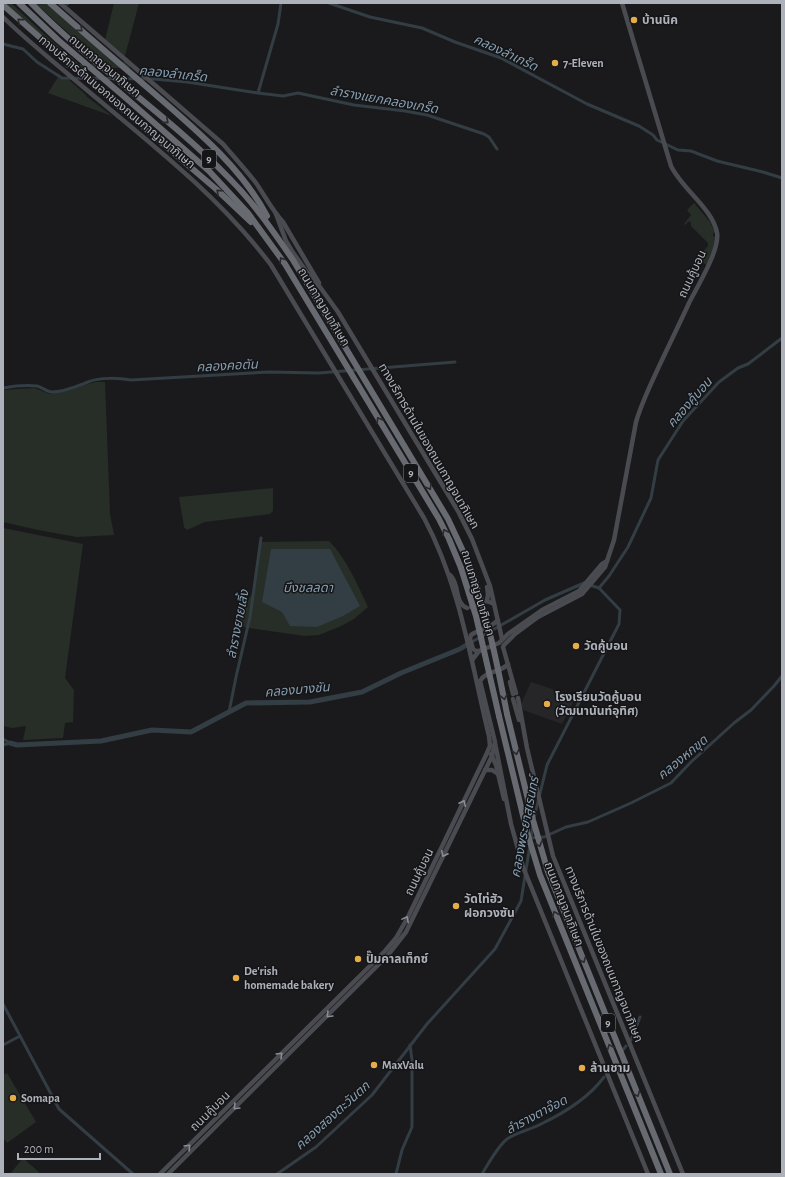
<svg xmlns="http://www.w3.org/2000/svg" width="785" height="1177" font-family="'Alegreya Sans','Noto Sans Thai',sans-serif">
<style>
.built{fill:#262628}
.green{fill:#262e27}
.water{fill:#333d44}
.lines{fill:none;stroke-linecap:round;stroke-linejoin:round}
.canal{stroke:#333d44;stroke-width:3}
.river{stroke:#333d44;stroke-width:5}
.secondary{stroke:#494b50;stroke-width:4.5}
.motorway{stroke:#676a71;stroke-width:6}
.motorway-bridge{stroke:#676a71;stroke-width:6}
.oneway{stroke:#2a2a2e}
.oneway2{stroke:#8a8d95}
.poi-dot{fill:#e4ad49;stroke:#151517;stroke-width:1.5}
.labels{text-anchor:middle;stroke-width:3;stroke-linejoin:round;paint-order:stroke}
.shield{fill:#151517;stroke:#7f8289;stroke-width:1}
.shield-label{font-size:11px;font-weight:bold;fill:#adb1ba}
.poi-label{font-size:12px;font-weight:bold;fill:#adb1ba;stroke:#151517;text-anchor:start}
.street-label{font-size:12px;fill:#adb1ba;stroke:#151517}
.water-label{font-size:13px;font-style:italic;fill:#879fb2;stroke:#151517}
</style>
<rect width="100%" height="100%" fill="#1a1a1c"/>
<path class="built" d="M 531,682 L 552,689 L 574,701 L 562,724 L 523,710 L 521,704 Z"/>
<g class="green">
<path d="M 4,3 L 11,3 L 44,34 L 78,63 L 77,64 L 103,64 L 35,3 L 46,3 L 115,64 L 122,63 L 125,61 L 130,67 L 129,68 L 66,68 L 64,65 L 73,64 Z"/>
<path d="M 114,3 L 139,3 L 125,56 L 105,40 Z"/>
<path d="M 58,77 L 63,79 L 68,79 L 86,95 L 86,96 L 112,116 L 48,93 Z"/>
<path d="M 694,203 L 710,222 L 715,232 L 713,233 L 713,236 L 716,237 L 714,246 L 707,265 L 696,259 L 708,246 L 708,243 L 691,226 L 691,223 L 689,221 L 685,225 L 684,224 L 691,215 L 687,210 Z"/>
<path d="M 96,382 L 105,382 L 110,514 L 114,535 L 77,537 L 38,530 L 3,522 L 3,390 L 34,388 L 50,394 Z"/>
<path d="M 273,488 L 273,511 L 270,514 L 205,522 L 187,530 L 184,527 L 179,497 Z"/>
<path d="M 3,528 L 83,544 L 65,678 L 74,690 L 73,722 L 65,723 L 63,738 L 23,740 L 26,726 L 12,728 L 3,726 Z"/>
<path d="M 329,541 C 347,559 357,584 368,607 L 354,619 L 339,627 L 319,635 L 305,636 L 235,626 L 234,624 L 252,594 L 256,576 L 259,542 Z"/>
<path d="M 7,1073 L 36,1122 L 7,1143 L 3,1138 L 3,1075 Z"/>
<path d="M 23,1158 L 41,1174 L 10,1174 Z"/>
</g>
<path class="water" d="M 271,549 L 330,549 L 360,606 L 343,616 L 317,627 L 290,626 L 282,612 L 262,602 Z"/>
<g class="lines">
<g class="canal">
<path d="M 329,3 L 370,17 L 422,28 L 455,42 L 501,58 L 587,104 L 639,126 L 653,135 L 657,140 L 678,150 L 691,151 L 717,161 L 763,172 L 782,178"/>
<path d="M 67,4 L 68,3"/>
<path d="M 3,44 L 23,49 L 37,62 L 62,78 L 154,79 L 187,82 L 258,93 L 278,24 L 281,3"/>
<path d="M 258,93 L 283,96 L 298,93 L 354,105 L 405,111 L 427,115 L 484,134 L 489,137 L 497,149"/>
<path d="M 3,388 C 14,386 26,385 37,386 C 42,387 47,392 52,392 C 64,392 77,386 88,382 C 100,377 119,378 131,380 L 269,372 L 319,373 L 455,362"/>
<path d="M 599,588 L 609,576 L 628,547 L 651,498 L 658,460 L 683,421 L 719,382 L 738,368 L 748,364 L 782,338"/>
<path d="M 470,643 L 545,600 L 584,583 L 599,588 L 620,610 L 619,624 L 547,765 L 534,818"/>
<path d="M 229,712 L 236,677 L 250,617 L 261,538"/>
<path d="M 3,739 L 10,743"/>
<path d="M 3,745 L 10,743"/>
<path d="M 531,837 L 533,825"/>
<path d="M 531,838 L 544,837 L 566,827 L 588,822 L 631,803 L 671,783 L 691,762 L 734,723 L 751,710 L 774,686 L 782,676"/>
<path d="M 3,1004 L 59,1109 L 133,1174"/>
<path d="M 631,1040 L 640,1017"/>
<path d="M 3,1045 L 20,1036"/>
<path d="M 622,1051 L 626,1046"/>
<path d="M 608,1072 L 611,1067"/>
<path d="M 277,1174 L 316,1147 L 372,1095 L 427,1024 L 495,949 L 521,901 L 530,845"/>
<path d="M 396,1174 L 402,1150 L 412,1127 L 412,1060 L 410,1045"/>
<path d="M 482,1174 C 488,1164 498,1146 507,1139 C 517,1132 530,1130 541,1124 C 564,1113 588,1099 604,1077"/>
</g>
<path class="river" d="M 10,743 L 17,745 L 101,741 L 152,730 L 191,732 L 246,703 L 310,702 L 362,692 L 401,673 L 460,649 L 468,644"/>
<g class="secondary">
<path d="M 60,3 L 223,144 C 234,157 246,170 256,183 C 265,196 272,210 283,222 L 319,283"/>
<path d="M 3,17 C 21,35 42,52 62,69 C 134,131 213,188 271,265 L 424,518 C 460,585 471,662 489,736 L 490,746 L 487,753 L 408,917 L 396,938 L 385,951 L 160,1174"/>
<path d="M 276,214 L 286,241 L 292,251 L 306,271 L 320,287 L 338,312 L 458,511 L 472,539 L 490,586 L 502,639"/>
<path d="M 450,575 C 460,584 454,603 467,608"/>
<path d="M 487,601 L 488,594 L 487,587"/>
<path d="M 471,607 L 487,601 L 494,604"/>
<path d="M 479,651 L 476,651 L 473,649 L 470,639 L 471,635 C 479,629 490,629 498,620"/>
<path d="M 472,660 L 479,651 L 499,643 L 508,634 L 542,610 L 579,591 L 602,564 L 607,561"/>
<path d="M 510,682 L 513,694"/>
<path d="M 516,693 L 503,647 L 504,645 L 515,634 L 538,617 L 582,594 L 605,567 L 614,540 L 636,422 C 641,405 648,390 655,375 C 666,351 678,327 689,303 C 697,287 720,250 717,233 C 713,209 682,189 671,166 L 622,3"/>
<path d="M 518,698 L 527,748 L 553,856 L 683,1174"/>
<path d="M 513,699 L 519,720"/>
<path d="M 495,743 L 511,824 L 523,867 L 648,1174"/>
<path d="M 491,754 L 496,765 L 504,799"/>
<path d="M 485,770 L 492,770 L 498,774"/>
<path d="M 168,1174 L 388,955 L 406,932 L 492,756 L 495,742 L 480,681 C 486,670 501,673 508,664"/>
</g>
<g class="motorway">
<path d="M 19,3 L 58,40 L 127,99 L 209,171 L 248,213 L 285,264 L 439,519 L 449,539 L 461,568"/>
<path d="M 31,3 C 93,66 168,115 229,178 C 254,203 273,231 293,260 L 448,519 L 469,564"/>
<path d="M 50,3 C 85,34 121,65 156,95 C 197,131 241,167 267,216"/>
<path d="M 3,5 L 71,65 L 216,189 L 251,222"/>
<path d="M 507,714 L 533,820 L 548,872 L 670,1174"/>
<path d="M 499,716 L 527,832 L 540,875 L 661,1174"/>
</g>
<g class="motorway-bridge">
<path d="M 469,564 C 487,613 497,663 507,714"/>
<path d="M 461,568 L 476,616 L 499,716"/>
</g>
</g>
<defs><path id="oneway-chevron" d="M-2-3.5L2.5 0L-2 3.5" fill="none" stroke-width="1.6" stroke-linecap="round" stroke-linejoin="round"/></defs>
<g class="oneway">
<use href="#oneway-chevron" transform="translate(20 21) rotate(-139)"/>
<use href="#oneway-chevron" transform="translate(80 29) rotate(41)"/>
<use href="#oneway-chevron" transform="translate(166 121) rotate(41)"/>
<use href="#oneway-chevron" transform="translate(219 192) rotate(-138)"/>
<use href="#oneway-chevron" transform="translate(282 260) rotate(-122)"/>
<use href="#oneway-chevron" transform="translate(379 420) rotate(-121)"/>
<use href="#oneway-chevron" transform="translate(429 487) rotate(59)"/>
<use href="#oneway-chevron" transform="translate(445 532) rotate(-117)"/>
<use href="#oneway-chevron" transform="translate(504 697) rotate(78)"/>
<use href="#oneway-chevron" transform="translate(516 752) rotate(77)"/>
<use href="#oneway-chevron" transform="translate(539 844) rotate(74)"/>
<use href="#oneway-chevron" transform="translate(555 914) rotate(-112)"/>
<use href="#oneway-chevron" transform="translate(583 960) rotate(68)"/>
<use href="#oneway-chevron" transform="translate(610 1047) rotate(-112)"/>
<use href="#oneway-chevron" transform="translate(637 1094) rotate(68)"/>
</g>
<g class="oneway2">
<use href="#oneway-chevron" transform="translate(463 803) rotate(-64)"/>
<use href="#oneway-chevron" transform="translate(444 854) rotate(116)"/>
<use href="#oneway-chevron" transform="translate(406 919) rotate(-62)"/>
<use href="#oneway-chevron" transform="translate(329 1015) rotate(135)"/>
<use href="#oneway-chevron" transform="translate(280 1055) rotate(-45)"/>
<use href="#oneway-chevron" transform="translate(236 1107) rotate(135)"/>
<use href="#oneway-chevron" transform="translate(188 1147) rotate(-45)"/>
</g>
<g class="poi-dot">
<circle cx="634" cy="20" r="4"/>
<circle cx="555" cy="63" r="4"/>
<circle cx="576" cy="646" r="4"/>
<circle cx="547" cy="704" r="4"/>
<circle cx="456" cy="906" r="4"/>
<circle cx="358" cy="959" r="4"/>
<circle cx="236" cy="978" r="4"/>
<circle cx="374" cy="1065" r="4"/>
<circle cx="582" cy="1068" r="4"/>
<circle cx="13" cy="1098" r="4"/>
</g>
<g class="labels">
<g class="shield">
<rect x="202" y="150" width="14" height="18" rx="3"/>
<rect x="404" y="464" width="14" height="18" rx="3"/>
<rect x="601" y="1014" width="14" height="18" rx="3"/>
</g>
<g class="shield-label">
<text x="209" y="163">9</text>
<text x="411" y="477">9</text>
<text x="608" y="1027">9</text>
</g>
<g class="poi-label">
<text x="642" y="24">บ้านนิค</text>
<text x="563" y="67">7-Eleven</text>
<text x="584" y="650">วัดคู้บอน</text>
<text x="555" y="701">โรงเรียนวัดคู้บอน<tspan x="555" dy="14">(วัฒนานันท์อุทิศ)</tspan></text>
<text x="464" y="903">วัดไท่ฮัว<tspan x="464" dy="14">ฝอกวงซัน</tspan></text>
<text x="366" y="963">ปั๊มคาลเท็กซ์</text>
<text x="244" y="975">De'rish<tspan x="244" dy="14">homemade bakery</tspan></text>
<text x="382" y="1069">MaxValu</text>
<text x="590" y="1072">ล้านชาม</text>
<text x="21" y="1102">Somapa</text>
</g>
<g class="street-label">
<text transform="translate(105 66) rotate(40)" y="4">ถนนกาญจนาภิเษก</text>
<text transform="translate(117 102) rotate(40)" y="4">ทางบริการด้านนอกของถนนกาญจนาภิเษก</text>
<text transform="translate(692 274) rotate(-65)" y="4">ถนนคู้บอน</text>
<text transform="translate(324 307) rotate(59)" y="4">ถนนกาญจนาภิเษก</text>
<text transform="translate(429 446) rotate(60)" y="4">ทางบริการด้านในของถนนกาญจนาภิเษก</text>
<text transform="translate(478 593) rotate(73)" y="4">ถนนกาญจนาภิเษก</text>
<text transform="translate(419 872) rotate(-64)" y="4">ถนนคู้บอน</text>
<text transform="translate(564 904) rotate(69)" y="4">ถนนกาญจนาภิเษก</text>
<text transform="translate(604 954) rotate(68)" y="4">ทางบริการด้านในของถนนกาญจนาภิเษก</text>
<text transform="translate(210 1111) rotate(-45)" y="4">ถนนคู้บอน</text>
</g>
<g class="water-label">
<text transform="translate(506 52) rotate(25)" y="5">คลองลำเกร็ด</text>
<text transform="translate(173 73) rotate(6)" y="5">คลองลำเกร็ด</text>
<text transform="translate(384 99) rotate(10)" y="5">ลำรางแยกคลองเกร็ด</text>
<text transform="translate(227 365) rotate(-3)" y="5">คลองคอตัน</text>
<text transform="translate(689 402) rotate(-49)" y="5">คลองคู้บอน</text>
<text x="308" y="592">บึงชลลดา</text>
<text transform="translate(237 624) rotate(-79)" y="5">ลำรางยายเลิ้ง</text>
<text transform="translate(297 689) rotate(-5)" y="5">คลองบางชัน</text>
<text transform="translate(682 757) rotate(-40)" y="5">คลองหกขุด</text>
<text transform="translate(524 827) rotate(-79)" y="5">คลองพระยาสุเรนทร์</text>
<text transform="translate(536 1114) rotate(-28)" y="5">ลำรางตาจ๊อด</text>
<text transform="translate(332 1115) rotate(-42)" y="5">คลองสองตะวันตก</text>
</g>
</g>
<rect width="785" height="1177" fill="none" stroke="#adb1ba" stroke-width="8"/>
<path d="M18 1153v6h82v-6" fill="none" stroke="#adb1ba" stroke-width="2"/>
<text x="24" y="1153" font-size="12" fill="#adb1ba" stroke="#151517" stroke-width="3" paint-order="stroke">200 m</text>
</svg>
